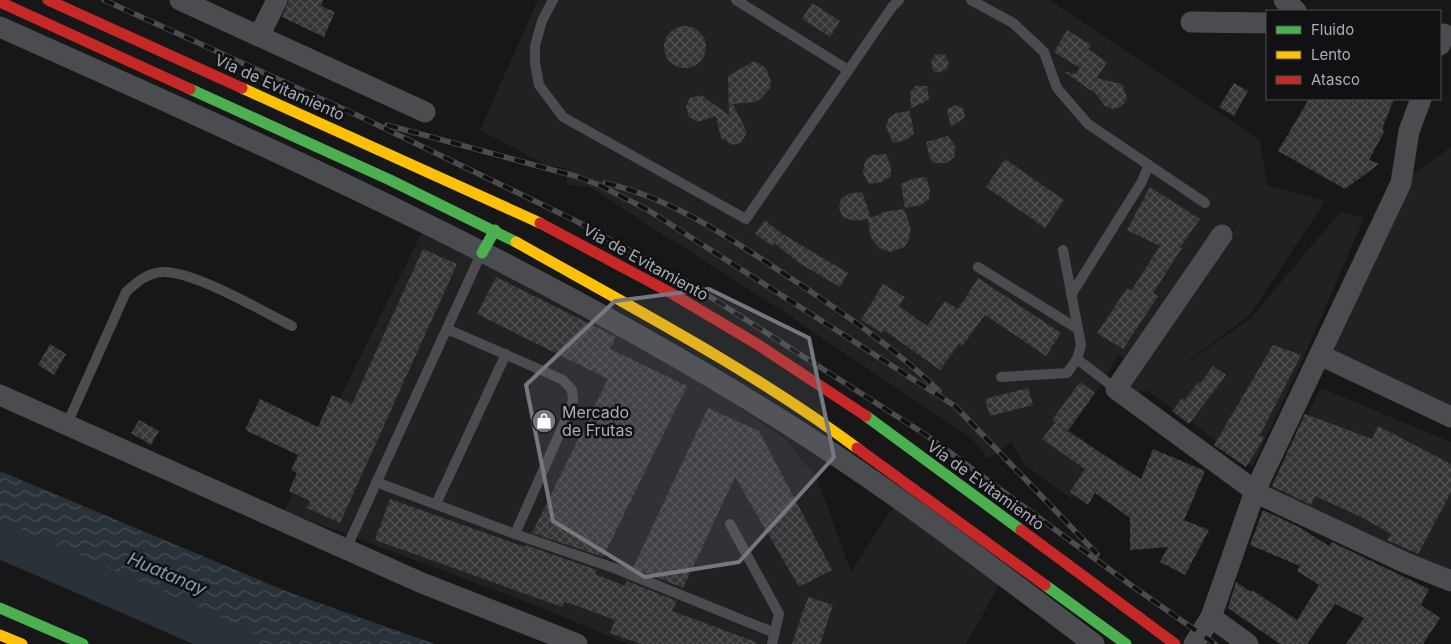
<svg xmlns="http://www.w3.org/2000/svg" width="1451" height="644" font-family="Inter,sans-serif">
<style>
.built{fill:#212123}
.water{fill:url(#water-waves)}
.lines{fill:none;stroke-linecap:round;stroke-linejoin:round}
.river{stroke:#2a3239;stroke-width:36}
.building{fill:url(#building-cross-hatch)}
.lane{stroke:#4b4c50;stroke-width:10}
.street{stroke:#4b4c50;stroke-width:21}
.fast{stroke:#4caf50;stroke-width:11}
.slow{stroke:#ffc107;stroke-width:11}
.jam{stroke:#c62828;stroke-width:11}
.rail-casing{stroke:#4b4c4f;stroke-width:5.5}
.rail{stroke:#111113;stroke-width:4;stroke-dasharray:11;stroke-linecap:butt}
.marked{fill:#757880;fill-opacity:0.2;stroke:#757880;stroke-width:4;stroke-linejoin:round}
.labels{text-anchor:middle;stroke-width:5;stroke-linejoin:round;paint-order:stroke}
.street-label{font-size:16px;fill:#a8adb8;stroke:#111113}
.poi-label{font-size:16px;fill:#a8adb8;stroke:#111113;text-anchor:start}
.water-label{font-size:18px;font-style:italic;fill:#7f9bb3;stroke:#111113}
</style>
<defs>
<pattern id="water-waves" width="16" height="10" patternUnits="userSpaceOnUse" patternTransform="scale(1.25)"><rect width="16" height="10" fill="#2a3239"/><path d="M0 5q4-4 8 0t8 0" fill="none" stroke="#464d54"/></pattern>
<pattern id="building-cross-hatch" width="8" height="8" patternUnits="userSpaceOnUse" patternTransform="scale(1.25)"><rect width="8" height="8" fill="#353536"/><path d="M0 0l8 8M0 8l8-8" fill="none" stroke="#4f5051"/></pattern>
</defs>
<rect width="100%" height="100%" fill="#171717"/>
<g class="built">
<path d="M 538,0 L 1049,0 L 1260,140 L 1267,185 L 1325,201 L 1249,316 L 1171,373 L 1250,319 L 1341,211 L 1364,218 L 1304,357 L 1252,467 L 1147,390 L 1145,392 L 1116,389 L 1252,204 L 1128,361 L 1118,354 L 1104,381 L 1070,430 L 1098,451 L 1072,499 L 1025,465 L 1011,442 L 989,459 L 971,438 L 781,310 L 589,187 L 567,185 L 566,168 L 546,165 L 480,130 Z"/>
<path d="M 1451,147 L 1451,409 L 1327,354 L 1401,183 Z"/>
<path d="M 422,232 L 620,334 L 732,402 L 786,440 L 817,478 L 851,572 L 895,504 L 1005,575 L 966,644 L 628,644 L 540,607 L 284,511 Z"/>
<path d="M 1321,388 L 1451,442 L 1451,580 L 1265,497 Z"/>
</g>
<path class="water" d="M 0,471 L 288,592 L 435,644 L 238,644 L 0,540 Z"/>
<g class="lines">
<path class="river" d="M 0,540 L 238,644"/>
</g>
<g class="building">
<path d="M 289,0 L 323,0 L 321,6 L 335,12 L 324,37 L 282,17 Z"/>
<path d="M 812,3 L 840,21 L 830,37 L 802,19 Z"/>
<circle cx="685" cy="47" r="21"/>
<path d="M 1067,30 L 1091,45 L 1088,49 L 1107,62 L 1097,78 L 1122,84 L 1127,98 L 1122,106 L 1113,109 L 1105,106 L 1096,94 L 1063,71 L 1076,74 L 1080,68 L 1054,52 Z"/>
<path d="M 936,54 L 945,55 L 949,62 L 946,70 L 934,73 L 931,61 Z"/>
<path d="M 754,61 L 766,68 L 771,82 L 770,88 L 761,99 L 755,102 L 733,104 L 747,132 L 741,143 L 732,145 L 721,138 L 716,116 L 697,122 L 689,117 L 686,106 L 690,98 L 701,95 L 729,115 L 728,76 Z"/>
<path d="M 1234,83 L 1248,91 L 1234,116 L 1219,107 Z"/>
<path d="M 915,86 L 927,86 L 929,100 L 911,108 L 910,93 Z"/>
<path d="M 1309,99 L 1394,99 L 1382,129 L 1385,130 L 1369,160 L 1379,164 L 1345,189 L 1278,151 Z"/>
<path d="M 955,105 L 963,108 L 965,117 L 951,127 L 947,110 Z"/>
<path d="M 910,111 L 914,134 L 906,140 L 893,143 L 886,127 L 889,118 L 896,113 Z"/>
<path d="M 948,136 L 956,148 L 954,157 L 947,163 L 933,163 L 929,155 L 926,142 Z"/>
<path d="M 886,154 L 891,167 L 891,176 L 882,182 L 869,184 L 863,173 L 865,161 L 872,155 Z"/>
<path d="M 1005,159 L 1064,200 L 1045,228 L 986,187 Z"/>
<path d="M 926,177 L 930,190 L 929,199 L 921,205 L 905,208 L 901,184 L 912,179 Z"/>
<path d="M 1150,187 L 1200,219 L 1180,247 L 1182,248 L 1153,293 L 1158,296 L 1123,349 L 1097,333 L 1127,288 L 1131,291 L 1160,246 L 1127,230 Z"/>
<path d="M 862,192 L 871,218 L 884,212 L 904,209 L 911,228 L 908,242 L 904,247 L 891,252 L 879,248 L 871,238 L 868,220 L 870,219 L 853,221 L 842,216 L 839,207 L 841,199 L 848,194 Z"/>
<path d="M 765,220 L 781,233 L 848,273 L 840,287 L 799,263 L 774,243 L 772,246 L 755,234 Z"/>
<path d="M 423,249 L 457,264 L 340,523 L 307,508 L 310,501 L 289,491 L 297,473 L 291,470 L 298,455 L 245,430 L 260,399 L 318,427 L 332,395 L 352,404 Z"/>
<path d="M 496,277 L 616,337 L 610,349 L 687,386 L 603,557 L 532,533 L 608,379 L 477,314 Z"/>
<path d="M 978,278 L 1061,333 L 1046,356 L 985,315 L 962,346 L 959,344 L 940,370 L 884,330 L 882,333 L 861,320 L 883,284 L 905,297 L 899,306 L 927,326 L 945,301 L 958,309 Z"/>
<path d="M 50,344 L 66,354 L 54,375 L 38,365 Z"/>
<path d="M 1273,345 L 1301,355 L 1260,435 L 1264,438 L 1246,467 L 1214,445 Z"/>
<path d="M 1213,366 L 1226,375 L 1189,424 L 1172,411 L 1182,398 L 1185,400 L 1198,382 L 1200,384 Z"/>
<path d="M 1080,382 L 1095,393 L 1067,431 L 1052,420 Z"/>
<path d="M 1028,388 L 1033,405 L 990,416 L 985,399 Z"/>
<path d="M 708,408 L 759,431 L 832,570 L 799,587 L 735,477 L 683,588 L 633,568 Z"/>
<path d="M 1305,414 L 1372,439 L 1378,426 L 1451,464 L 1451,492 L 1418,554 L 1387,540 L 1391,534 L 1361,517 L 1315,496 L 1311,505 L 1272,486 Z"/>
<path d="M 139,420 L 159,431 L 151,445 L 131,433 Z"/>
<path d="M 1055,423 L 1141,479 L 1153,449 L 1205,471 L 1184,520 L 1209,530 L 1185,575 L 1160,562 L 1168,547 L 1130,550 L 1130,518 L 1095,493 L 1088,505 L 1070,492 L 1085,469 L 1042,439 Z"/>
<path d="M 390,499 L 525,547 L 526,545 L 597,570 L 595,574 L 625,586 L 627,581 L 677,601 L 672,611 L 756,642 L 756,644 L 641,644 L 610,633 L 615,620 L 580,607 L 564,602 L 562,607 L 375,540 Z"/>
<path d="M 1263,510 L 1299,527 L 1329,546 L 1332,542 L 1429,589 L 1421,605 L 1440,618 L 1423,644 L 1346,644 L 1364,618 L 1335,604 L 1307,644 L 1280,644 L 1228,608 L 1236,582 L 1251,592 L 1252,590 L 1297,620 L 1319,585 L 1297,571 L 1300,566 L 1250,545 Z"/>
<path d="M 808,597 L 833,605 L 820,644 L 792,644 Z"/>
</g>
<g class="lines">
<g class="lane">
<path d="M 553,0 L 542,21 L 535,46 L 535,63 L 539,85 L 563,117 L 746,219 L 892,7 L 899,0"/>
<path d="M 736,0 L 848,70"/>
<path d="M 971,0 L 1013,23 L 1044,52 L 1057,88 L 1088,124 L 1205,203"/>
<path d="M 978,267 L 1078,329"/>
<path d="M 1071,295 L 1141,183 L 1149,165"/>
<path d="M 447,329 L 550,374 L 563,380 L 572,390 L 573,400 L 569,412 L 515,534"/>
<path d="M 1077,359 L 1116,389"/>
<path d="M 1001,377 L 1067,373 L 1077,359 L 1081,345 L 1063,250"/>
<path d="M 67,424 L 126,292 C 137,282 149,271 166,272 C 199,274 260,310 292,326"/>
<path d="M 376,482 L 515,534 L 614,568 L 775,633"/>
<path d="M 436,504 L 506,354"/>
<path d="M 730,524 L 779,614 L 772,644"/>
<path d="M 346,549 L 481,254"/>
</g>
<g class="street">
<path d="M 180,0 L 425,112"/>
<path d="M 1284,0 L 1296,11"/>
<path d="M 1191,22 L 1267,23"/>
<path d="M 0,27 C 262,144 526,261 770,413 C 883,483 988,564 1094,644"/>
<path d="M 259,36 L 277,0"/>
<path d="M 1440,45 L 1444,34"/>
<path d="M 1421,99 L 1409,131 L 1401,183 L 1255,491 L 1265,497 L 1406,563 L 1451,581"/>
<path d="M 1320,355 L 1451,417"/>
<path d="M 0,395 L 422,583 L 577,644"/>
<path d="M 1211,617 L 1248,644"/>
<path d="M 1194,644 L 1211,617 L 1255,491 L 1116,389 L 1222,235"/>
</g>
<g class="fast">
<path d="M 190,89 L 390,180 L 516,242"/>
<path d="M 482,253 L 495,230"/>
<path d="M 866,416 L 1021,530"/>
<path d="M 1045,585 L 1126,644"/>
<path d="M 0,608 L 83,644"/>
</g>
<g class="slow">
<path d="M 242,88 L 540,223"/>
<path d="M 516,242 C 631,307 750,369 857,448"/>
<path d="M 0,635 L 22,644"/>
</g>
<g class="jam">
<path d="M 48,0 L 242,88"/>
<path d="M 0,2 L 190,89"/>
<path d="M 540,223 L 671,293 L 757,344 L 866,416"/>
<path d="M 857,448 L 1045,585"/>
<path d="M 1021,530 L 1175,644"/>
</g>
<g class="rail-casing">
<g id="rail">
<path d="M 104,0 L 361,117 L 576,221 L 690,284 L 926,435 L 1128,583 L 1215,644"/>
<path d="M 387,125 L 575,176 L 599,185 L 648,210 L 955,406 L 1097,554"/>
<path d="M 605,183 C 675,199 732,240 792,279 C 844,314 894,347 939,391"/>
</g>
</g>
<use href="#rail" class="rail"/>
</g>
<path class="marked" d="M 709,289 L 809,338 L 834,457 L 739,562 L 645,577 L 553,521 L 526,385 L 615,301 Z"/>
<defs>
<g id="shop-disc" transform="scale(1.25)"><circle r="9.5" fill="#757880" stroke="#111113"/><path d="M-5-2.5h2.3a2.7 3.5 0 0 1 5.4 0H5L5.5 6h-11ZM-1.5-2.5h3a1.5 2.3 0 0 0-3 0Z" fill="#fff"/></g>
</defs>
<g fill-rule="evenodd">
<use href="#shop-disc" x="544" y="421"/>
</g>
<g class="labels">
<g class="street-label">
<text transform="translate(280 87) rotate(24)" y="6">Vía de Evitamiento</text>
<text transform="translate(646 262) rotate(29)" y="6">Vía de Evitamiento</text>
<text transform="translate(986 485) rotate(36)" y="6">Vía de Evitamiento</text>
</g>
<g class="poi-label">
<text x="562" y="418">Mercado<tspan x="562" dy="18">de Frutas</tspan></text>
</g>
<g class="water-label">
<text transform="translate(167 574) rotate(23)" y="6">Huatanay</text>
</g>
</g>
<rect x="1266" y="10" width="175" height="90" fill="#111113" stroke="#4d4f55"/>
<rect x="1276" y="26" width="25" height="8" fill="#4caf50" stroke="#4d4f55"/>
<text x="1311" y="35" font-size="15" fill="#a8adb8">Fluido</text>
<rect x="1276" y="51" width="25" height="8" fill="#ffc107" stroke="#4d4f55"/>
<text x="1311" y="60" font-size="15" fill="#a8adb8">Lento</text>
<rect x="1276" y="76" width="25" height="8" fill="#c62828" stroke="#4d4f55"/>
<text x="1311" y="85" font-size="15" fill="#a8adb8">Atasco</text>
</svg>
